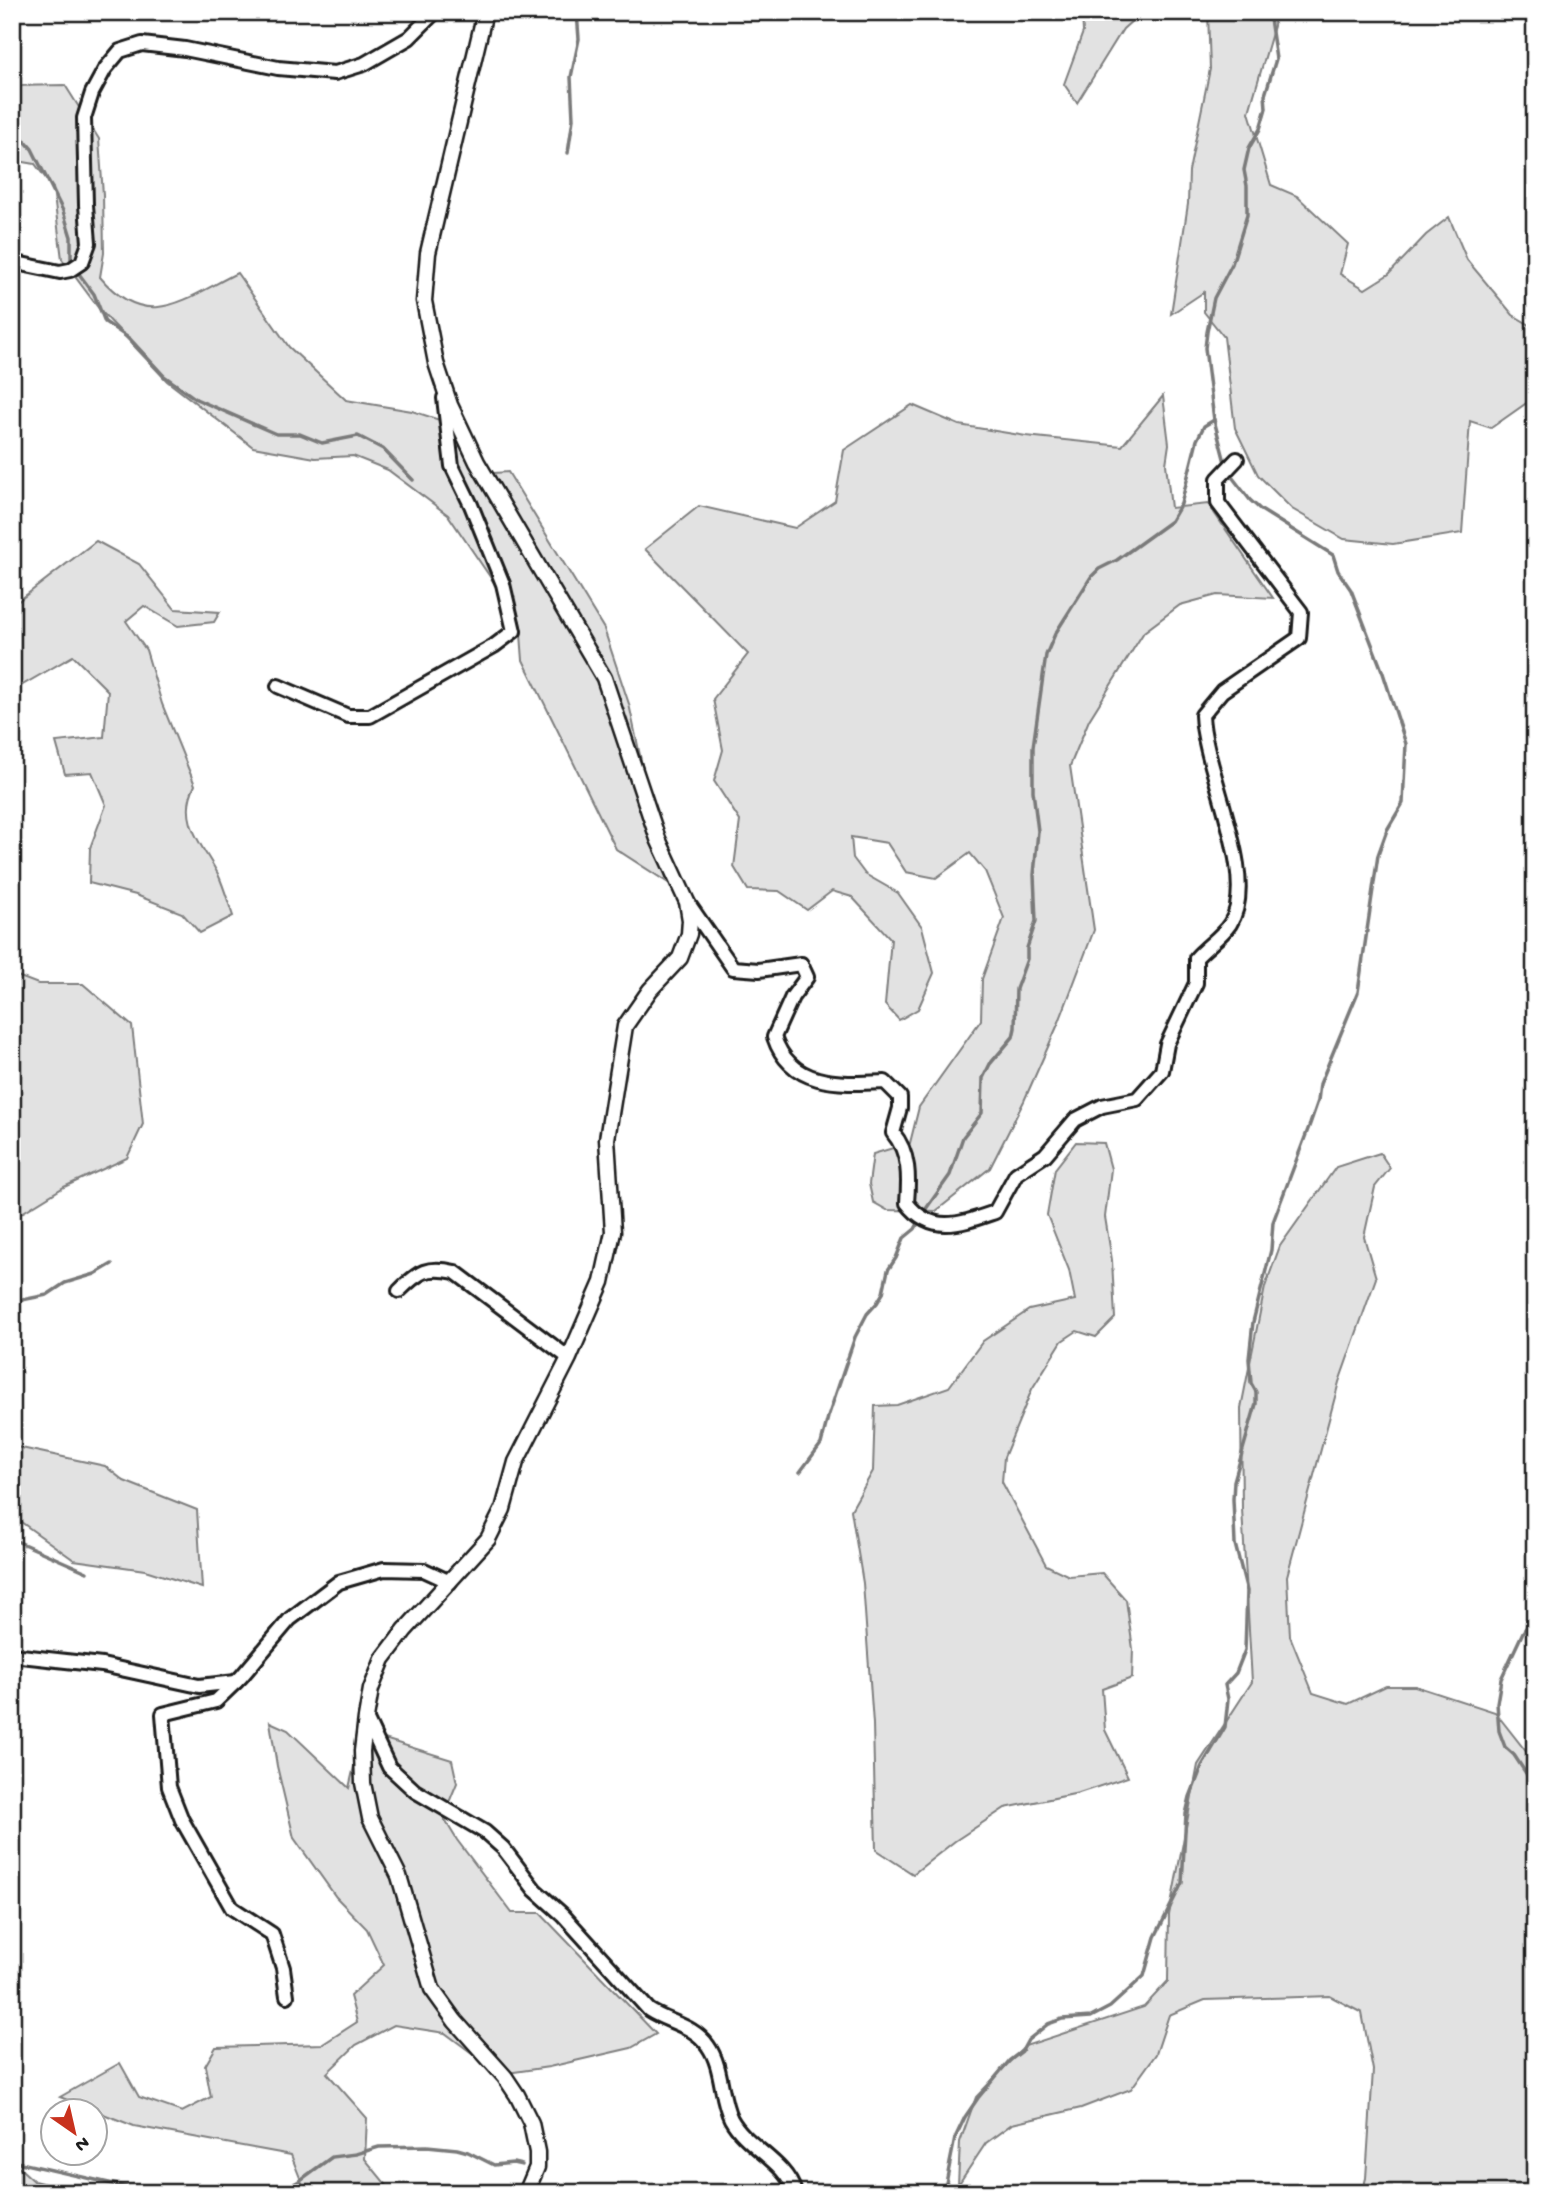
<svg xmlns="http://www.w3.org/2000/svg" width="1547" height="2205" font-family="'Gochi Hand',sans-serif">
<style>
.green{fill:#e2e2e2;stroke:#7f7f7f;stroke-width:2}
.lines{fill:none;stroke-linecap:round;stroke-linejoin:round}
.stream{stroke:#7a7a7a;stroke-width:3.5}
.minor-casing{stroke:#1c1c1c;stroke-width:18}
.tertiary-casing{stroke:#1c1c1c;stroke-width:19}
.minor{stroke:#fff;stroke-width:12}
.tertiary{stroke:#fff;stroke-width:14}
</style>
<rect width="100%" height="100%" fill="#fff"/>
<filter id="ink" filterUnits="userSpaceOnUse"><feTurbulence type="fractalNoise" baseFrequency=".0143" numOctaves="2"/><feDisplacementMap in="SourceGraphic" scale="14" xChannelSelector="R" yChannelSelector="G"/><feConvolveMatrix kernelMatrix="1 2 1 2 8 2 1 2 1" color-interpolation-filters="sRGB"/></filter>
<g filter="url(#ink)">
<g class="green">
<path d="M 1082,12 L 1142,12 L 1123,29 L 1077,103 L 1064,84 L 1083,32 Z"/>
<path d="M 1208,12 L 1275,12 L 1274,26 L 1249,112 L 1271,185 L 1297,196 L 1348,244 L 1340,274 L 1365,289 L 1389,274 L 1426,235 L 1449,217 L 1467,260 L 1513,315 L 1535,328 L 1535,397 L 1491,428 L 1470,421 L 1462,533 L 1393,544 L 1344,539 L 1292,509 L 1258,475 L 1235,428 L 1224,337 L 1204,312 L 1204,292 L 1171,314 L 1188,204 L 1189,171 L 1210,69 Z"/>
<path d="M 65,85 L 99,139 L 103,195 L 104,253 L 100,277 C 147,333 184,299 237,273 L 289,347 L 346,400 L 412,411 L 452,424 L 479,474 L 508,472 L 604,629 L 629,704 L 667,882 L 616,849 L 523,660 L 520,621 L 448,515 L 388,470 L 353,456 L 315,458 L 253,447 L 167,381 L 100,310 L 62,259 L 53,188 L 35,164 L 12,160 L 12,86 Z"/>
<path d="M 1163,396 L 1169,444 L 1166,464 L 1171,508 L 1208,504 L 1273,598 L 1217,595 L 1180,605 L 1144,632 L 1089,720 L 1070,766 L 1094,930 L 1059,1022 L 1024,1101 L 990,1168 L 936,1211 L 887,1210 L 873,1202 L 869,1184 L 873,1154 L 910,1143 L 919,1107 L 981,1020 L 982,979 L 1004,918 L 985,871 L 970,853 L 936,878 L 906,872 L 887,843 L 851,837 L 853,858 L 865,874 L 898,893 L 922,927 L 934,973 L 918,1009 L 899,1020 L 885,1005 L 891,939 L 852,897 L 832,891 L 807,910 L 779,891 L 748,890 L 734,867 L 740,821 L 714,781 L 723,750 L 713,699 L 748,654 L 645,549 L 699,506 L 795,528 L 835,501 L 844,450 L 912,405 L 959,425 L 1026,436 L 1122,446 Z"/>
<path d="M 96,541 L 139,564 L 175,609 L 220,612 L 214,622 L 178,626 L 144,606 L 126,621 L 146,650 L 162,704 L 195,785 C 177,820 202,844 218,874 C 224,887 228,902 233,916 L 200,933 L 182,913 L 136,895 L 89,883 L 90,848 L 106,805 L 92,772 L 65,774 L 56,742 L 104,737 L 108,691 L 73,656 L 12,691 L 12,606 Z"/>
<path d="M 12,974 L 38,984 L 83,984 L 132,1026 L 143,1124 L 127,1158 L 64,1187 L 12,1219 Z"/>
<path d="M 1076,1142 L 1104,1143 L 1111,1169 L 1105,1217 L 1112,1260 L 1115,1318 L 1096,1337 L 1077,1331 L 1062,1341 L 1032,1389 L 1004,1457 L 1002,1482 L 1046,1565 L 1069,1576 L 1102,1573 L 1126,1600 L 1133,1649 L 1132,1678 L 1102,1689 L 1105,1730 L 1128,1777 L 1079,1793 L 1005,1808 L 955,1841 L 913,1874 L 876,1850 L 873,1724 L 863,1583 L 851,1510 L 873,1471 L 875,1406 L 897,1405 L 949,1387 L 983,1341 L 1029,1310 L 1075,1300 L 1069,1270 L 1047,1215 L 1055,1169 Z"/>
<path d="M 1380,1153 L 1390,1168 L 1375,1187 L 1364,1237 L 1376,1278 L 1339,1382 L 1287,1576 L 1290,1636 L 1313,1693 L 1348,1704 L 1386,1686 L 1415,1686 L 1495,1712 L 1535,1763 L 1535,2193 L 1362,2193 L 1366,2178 L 1373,2070 L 1362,2013 L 1330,1996 L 1205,2000 L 1169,2015 L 1156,2054 L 1131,2089 L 1081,2108 L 1012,2124 L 986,2143 L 958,2185 L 960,2142 L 976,2097 L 1025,2046 L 1144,2007 L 1168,1981 L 1169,1915 L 1198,1765 L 1252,1682 L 1242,1509 L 1241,1408 L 1265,1287 L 1280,1246 L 1336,1167 Z"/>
<path d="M 12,1446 L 105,1466 L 124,1481 L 197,1510 L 202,1588 L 145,1570 L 74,1560 L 14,1517 Z"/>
<path d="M 270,1722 L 288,1730 L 349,1788 L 362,1732 L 452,1760 L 457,1783 L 443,1817 L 457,1840 L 512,1913 L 540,1913 L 656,2034 L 631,2048 L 549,2067 L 500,2074 L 445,2033 L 394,2025 L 356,2045 L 327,2073 L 367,2118 L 365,2159 L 393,2193 L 295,2193 L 302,2183 L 291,2155 L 134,2126 L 60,2097 L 120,2063 L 139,2097 L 182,2112 L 211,2097 L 205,2066 L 216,2047 L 323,2044 L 357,2022 L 350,1996 L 384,1965 L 367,1929 L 336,1897 L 294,1838 L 277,1766 Z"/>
<path d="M 12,2161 L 34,2181 L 81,2193 L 12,2193 Z"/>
</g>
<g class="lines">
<g class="stream">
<path d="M 12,119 L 17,132 L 32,149 L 63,211 L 71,237 L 71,263 L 94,294 L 105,322 L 130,339 L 164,376 L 196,399 L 276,434 L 300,434 L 322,443 L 358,436 L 383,449 L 413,480"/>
<path d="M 568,153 L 573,119 L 571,77 L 579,39 L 577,12"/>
<path d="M 1226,466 L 1214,420 L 1205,348 L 1207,332 L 1214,298 L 1232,264 L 1247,215 L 1247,186 L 1244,170 L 1249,148 L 1260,129 L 1266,108 L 1265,95 L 1276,59 L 1269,12"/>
<path d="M 923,1213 L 950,1175 L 963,1137 L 982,1113 L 983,1078 L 990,1064 L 1013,1037 L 1015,1028 L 1016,989 L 1027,959 L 1027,948 L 1036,921 L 1034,875 L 1038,831 L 1033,791 L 1033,747 L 1046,655 L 1055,634 L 1091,577 L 1099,569 L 1117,560 L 1171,521 L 1181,504 L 1197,440 L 1204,426 L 1214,420"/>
<path d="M 12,1302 L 47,1295 L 65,1283 L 95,1274 L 112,1264"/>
<path d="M 800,1472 L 821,1444 L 828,1417 L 855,1337 L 867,1314 L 877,1303 L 883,1293 L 888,1270 L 896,1258 L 904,1238 L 915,1229 L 920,1220"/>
<path d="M 12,1539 L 87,1572"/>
<path d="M 1535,1615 L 1523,1632 L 1501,1679 L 1497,1703 L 1499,1731 L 1505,1747 L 1514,1755 L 1535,1787"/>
<path d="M 12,2161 L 131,2188 L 139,2193"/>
<path d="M 133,2189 L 190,2193"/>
<path d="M 279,2193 L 299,2181 L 332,2157 L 356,2154 L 379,2147 L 427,2146 L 457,2149 L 468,2152 L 494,2165 L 513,2163 L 522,2165"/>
<path d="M 944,2193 L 955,2138 L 965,2117 L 978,2098 L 1009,2061 L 1022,2051 L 1028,2040 L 1048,2024 L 1062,2019 L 1091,2017 L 1110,2007 L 1144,1976 L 1155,1937 L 1182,1883 L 1186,1814 L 1190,1797 L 1202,1766 L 1225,1727 L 1228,1699 L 1225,1685 L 1236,1673 L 1245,1650 L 1247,1591 L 1235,1544 L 1233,1499 L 1234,1481 L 1256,1404 L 1256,1392 L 1251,1383 L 1249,1359 L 1253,1322 L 1271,1250 L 1273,1222 L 1310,1124 L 1318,1101 L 1320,1084 L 1358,992 L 1378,855 L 1387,830 L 1403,803 L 1406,744 L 1383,673 L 1351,590 L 1338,571 L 1333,555 L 1261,510 L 1250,500 L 1229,473"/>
</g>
<g class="minor-casing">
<g id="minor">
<path d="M 12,262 L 60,272 L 70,270 L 82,262 L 89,243 L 86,205 L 84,118 L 92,93 L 105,69 L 120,51 L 142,44 L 185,49 L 278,68 L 335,73 L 364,64 L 409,38 L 435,12"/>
<path d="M 278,686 L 348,716 L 370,716 L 494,646 L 514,631 L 503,584 L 471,505 L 452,466 L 444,398"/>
<path d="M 688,903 L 733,968 L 759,970 L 801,964 L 807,977 L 792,997 L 774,1037 C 791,1088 841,1084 885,1082 L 900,1097 L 900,1108 L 893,1133 C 910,1153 909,1179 907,1203 C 932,1236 963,1223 995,1212 L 1016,1174 L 1045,1155 L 1075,1120 L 1102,1106 L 1137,1099 L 1162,1071 L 1167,1044 L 1196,983 L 1196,958 C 1206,947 1222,936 1230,924 C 1260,878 1204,770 1202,715 L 1222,691 L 1299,638 L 1301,612 L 1218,503 L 1218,479 L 1237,459"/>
<path d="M 399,1291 C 419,1271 427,1266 455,1272 L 569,1358"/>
<path d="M 12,1655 L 102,1665 L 199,1686 L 236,1682"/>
<path d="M 366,1718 L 389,1767 L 415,1791 L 485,1832 L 503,1848 L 535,1890 L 563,1915 L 649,2010 C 669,2023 694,2025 708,2046 C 723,2067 720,2098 731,2119 C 747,2148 786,2161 795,2193"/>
<path d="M 287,1996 L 283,1968 L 272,1934 L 232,1908 L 182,1820 L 169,1787 L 163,1714 L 216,1701 L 241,1677 L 290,1619 L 339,1582 L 384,1569 L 424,1570 L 450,1582"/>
</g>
</g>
<g class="tertiary-casing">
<path id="tertiary" d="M 485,12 L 428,253 L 424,301 L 436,363 L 450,405 L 477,462 L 604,678 L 658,839 L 687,902 L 690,920 L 689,934 L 680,958 L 650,990 L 625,1026 L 607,1139 L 613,1232 L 602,1282 L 569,1358 L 516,1462 L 503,1509 L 488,1539 L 405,1630 L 383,1659 L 371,1689 L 366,1718 L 362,1751 L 363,1783 L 370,1818 L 399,1876 L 432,1989 L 455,2021 L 505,2077 L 517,2095 L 531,2123 L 537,2152 L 537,2167 L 526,2193"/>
</g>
<use href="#minor" class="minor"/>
<use href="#tertiary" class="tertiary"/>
</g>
</g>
<rect width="1547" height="2205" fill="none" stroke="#fff" stroke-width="42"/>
<rect x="21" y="21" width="1505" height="2163" fill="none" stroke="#1c1c1c" stroke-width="2.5" filter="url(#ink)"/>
<g transform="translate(74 2132) rotate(146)"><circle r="33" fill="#ffffff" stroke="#a4a4a4" stroke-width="2"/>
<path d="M0-5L12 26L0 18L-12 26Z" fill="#c8321e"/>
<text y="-10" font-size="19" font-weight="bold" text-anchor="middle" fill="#1c1c1c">N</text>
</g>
</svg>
